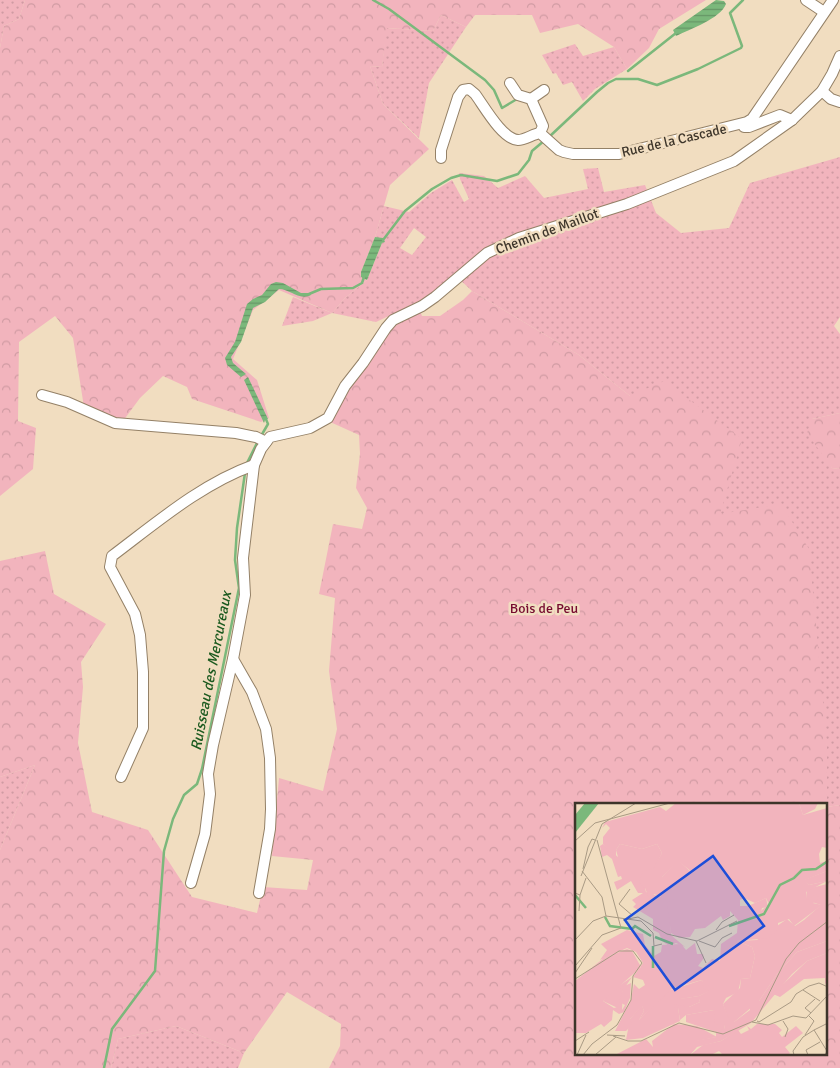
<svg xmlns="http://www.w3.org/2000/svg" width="840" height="1068" font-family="Signika,sans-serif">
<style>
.grass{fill:url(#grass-dots);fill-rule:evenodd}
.forest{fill:url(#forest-crowns);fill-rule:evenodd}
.water{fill:url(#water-rules)}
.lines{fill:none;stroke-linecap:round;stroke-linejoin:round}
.stream{stroke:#7bb87b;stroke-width:2.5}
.minor-casing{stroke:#948167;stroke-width:12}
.minor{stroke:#fff;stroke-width:10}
.labels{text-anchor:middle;stroke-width:5;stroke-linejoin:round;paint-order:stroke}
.street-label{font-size:14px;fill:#3d352a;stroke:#f1ddc0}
.park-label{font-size:14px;fill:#760b2f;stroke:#f1ddc0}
.water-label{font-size:15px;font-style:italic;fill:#1c5a1f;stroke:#f1ddc0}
.inset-river{fill:none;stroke:#7bb87b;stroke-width:2.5}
.inset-road{fill:none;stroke:#a99a84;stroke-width:1}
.view{fill:#1d4ed8;fill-opacity:0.15;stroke:#1d4ed8;stroke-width:2.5}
.inset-edge{fill:none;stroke:#3d352a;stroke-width:2.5}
</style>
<defs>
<pattern id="grass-dots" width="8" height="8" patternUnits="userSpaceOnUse" patternTransform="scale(1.25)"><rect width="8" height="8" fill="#f2b4bd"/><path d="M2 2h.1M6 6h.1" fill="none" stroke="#d09ba3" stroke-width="1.8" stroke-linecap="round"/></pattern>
<pattern id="forest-crowns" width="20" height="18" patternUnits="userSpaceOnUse" patternTransform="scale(1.25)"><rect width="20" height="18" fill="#f2b4bd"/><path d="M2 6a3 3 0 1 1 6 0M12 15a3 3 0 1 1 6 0" fill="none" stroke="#d09ba3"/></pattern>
<pattern id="water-rules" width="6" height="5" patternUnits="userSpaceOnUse" patternTransform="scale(1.25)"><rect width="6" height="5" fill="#7bb87b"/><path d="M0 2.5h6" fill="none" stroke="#669665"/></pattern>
</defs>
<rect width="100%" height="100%" fill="#f1ddc0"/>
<g class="grass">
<path d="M 0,0 L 25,0 L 19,19 L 4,26 L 0,48 Z"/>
<path d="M 441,15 L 466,27 L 429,83 L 419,138 L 383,104 L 370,66 L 382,67 L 386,28 L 433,31 Z"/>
<path d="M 575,44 L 583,56 L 614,47 L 627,69 L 595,89 L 583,101 L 572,82 L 563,85 L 556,73 L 553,74 L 542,55 Z"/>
<path d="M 840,157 L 840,317 L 834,326 L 840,334 L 840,413 L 812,419 L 832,468 L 840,469 L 840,805 L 827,807 L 827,746 L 720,515 L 630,396 L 579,355 L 472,291 L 456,276 L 418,305 L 397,312 L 376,322 L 332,313 L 313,321 L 282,326 L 293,297 L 332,313 L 345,298 L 367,280 L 382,243 L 385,241 L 375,237 L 384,206 L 409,212 L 431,193 L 452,180 L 464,202 L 469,199 L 460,179 L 459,173 L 484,176 L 498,188 L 525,176 L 544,198 L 588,189 L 583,169 L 598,168 L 604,192 L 645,185 L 656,213 L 681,233 L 729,228 L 750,183 ZM 414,228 L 426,237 L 412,255 L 400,248 Z"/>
<path d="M 35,765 L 0,850 L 0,777 Z"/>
<path d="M 176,1026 L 244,1053 L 238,1068 L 111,1068 L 118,1039 Z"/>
</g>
<g class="forest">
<path d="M 25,0 L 706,0 L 659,29 L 649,48 L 627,69 L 614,47 L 578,24 L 540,33 L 532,15 L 475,15 L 466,27 L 441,15 L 433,31 L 387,28 L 382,67 L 370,66 L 383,104 L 429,149 L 390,185 L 375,237 L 361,272 L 361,277 L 367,280 L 345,298 L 332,313 L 279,290 L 253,310 L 233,359 L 257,380 L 269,418 L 261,422 L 192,399 L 187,387 L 163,376 L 140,398 L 123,421 L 84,407 L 73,338 L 55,316 L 19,342 L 18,421 L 36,428 L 33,469 L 0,496 L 0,48 L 4,26 L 19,19 Z"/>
<path d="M 472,291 L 579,355 L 630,396 L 664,381 L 742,439 L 720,514 L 781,504 L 809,549 L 827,746 L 827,807 L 840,805 L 840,1068 L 329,1068 L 340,1046 L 341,1024 L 287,992 L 244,1053 L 176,1026 L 118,1039 L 111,1068 L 0,1068 L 0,850 L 35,765 L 0,777 L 0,561 L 45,551 L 54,594 L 106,624 L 81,662 L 83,687 L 78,743 L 92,812 L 148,830 L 192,897 L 257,913 L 263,887 L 307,890 L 313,860 L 272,856 L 279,778 L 323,791 L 337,729 L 329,671 L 335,598 L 319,594 L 333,524 L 362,529 L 367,508 L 356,488 L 360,454 L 359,435 L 328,421 L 392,326 L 420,311 L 422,316 L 440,316 L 463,300 ZM 576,804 L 826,804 L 826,1054 L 576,1054 Z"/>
<path d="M 840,413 L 840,469 L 832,468 L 807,433 L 812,419 Z"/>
</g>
<g class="water">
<path d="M 716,0 L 724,1 L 726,4 C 720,19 690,29 676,36 L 673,30 Z"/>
<path d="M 375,237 L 383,238 L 385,242 L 382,243 L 367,280 L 361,277 L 361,272 Z"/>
<path d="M 276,282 L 283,283 L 301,293 L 310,293 L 311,295 C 299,301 290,289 279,289 L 265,302 L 253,308 L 241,342 L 231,357 L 233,363 L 246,374 L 241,377 L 227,365 L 225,358 L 235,342 L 247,304 L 253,299 L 262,295 L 271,284 Z"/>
<path d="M 248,377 L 268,419 L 265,420 L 264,423 L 244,380 Z"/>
</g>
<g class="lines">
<g class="stream">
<path d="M 373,0 L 389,9 L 485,80 L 494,90 L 502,108 L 517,99"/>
<path d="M 628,71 L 676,33"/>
<path d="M 549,137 L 597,92 L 608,83 L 616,79 L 638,79 L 657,85 L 698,69 L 741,48 L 742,46 L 730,13 L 743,0"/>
<path d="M 383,240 L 405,211 L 432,189 L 451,178 L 461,175 L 497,181 L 518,174 L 529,160 L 532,151 L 545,140"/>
<path d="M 309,294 L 321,289 L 353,288 L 362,283 L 364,277"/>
<path d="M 261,436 L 268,424 L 265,417"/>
<path d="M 246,465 L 258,441"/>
<path d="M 104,1068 L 112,1029 L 155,971 L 164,851 L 173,819 L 184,795 L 197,784 L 202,769 L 239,588 L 235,560 L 237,528 L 245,473"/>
</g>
<g class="minor-casing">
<g id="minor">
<path d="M 806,0 L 824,12"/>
<path d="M 510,83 L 518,95 L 531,99 L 543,126 L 540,133"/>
<path d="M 822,91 L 831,99 L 840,102"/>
<path d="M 531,99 L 544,90"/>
<path d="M 744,127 L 749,127 L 780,115 L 792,120"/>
<path d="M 441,158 L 441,150 L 458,97 L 463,90 L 469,89 L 475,94 C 484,106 502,139 518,140 C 525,140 533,134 540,133 L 559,150 L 564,152 L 573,154 L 619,154 L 747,122 L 752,119 L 833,0"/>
<path d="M 42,395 L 67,402 L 115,423 L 236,433 L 256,437 L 266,442"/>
<path d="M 233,659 L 252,692 L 266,729 L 270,758 L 271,809 L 270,829 L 259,893"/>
<path d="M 121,777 L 143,728 L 143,672 L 140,635 L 135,614 L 110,567 L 112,556 C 156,523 201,484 254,465"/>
<path d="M 191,883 L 205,834 L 210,794 L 208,774 L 213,745 L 233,659 L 245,595 L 243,558 L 254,465 L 261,449 L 270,437 L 310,428 L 328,418 L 345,386 L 363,363 L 386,328 L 393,320 L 422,306 L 435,297 L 487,253 L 519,238 L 627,204 L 734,161 L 792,120 L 822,91 L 832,74 L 840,56"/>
</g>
</g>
<use href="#minor" class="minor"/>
</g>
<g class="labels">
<g class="street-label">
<text transform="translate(674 140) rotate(-13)" y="5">Rue de la Cascade</text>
<text transform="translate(547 231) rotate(-20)" y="5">Chemin de Maillot</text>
</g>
<g class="park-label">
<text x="544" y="613">Bois de Peu</text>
</g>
<g class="water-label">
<text transform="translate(211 671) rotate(-79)" y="5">Ruisseau des Mercureaux</text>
</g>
</g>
<g transform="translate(575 803)">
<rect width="252" height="252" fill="#f1ddc0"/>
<path d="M 224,0 L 243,0 L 240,6 L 228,12 ZM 28,41 L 43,54 L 41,47 L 45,41 L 67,46 L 82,41 L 87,50 L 70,85 L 71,89 L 86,94 L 87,74 L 103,57 L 117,70 L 97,87 L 100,96 L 95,111 L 96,132 L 110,144 L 101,140 L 94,143 L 87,138 L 84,130 L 78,127 L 78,116 L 58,104 L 61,101 L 57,97 L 68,90 L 63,90 L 56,78 L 42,87 L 39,79 L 47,76 L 46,73 L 43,74 L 37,56 L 32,52 L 27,54 L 25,43 ZM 252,68 L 252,78 L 234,82 L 229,77 ZM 252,81 L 252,138 L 222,149 L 202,171 L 184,198 L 158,220 L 153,216 L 148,201 L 165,185 L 166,176 L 175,175 L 180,153 L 177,144 L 162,138 L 182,137 L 212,116 L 220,123 L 229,117 L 246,102 L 231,97 L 232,86 ZM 191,95 L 193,104 L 187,105 L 185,112 L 179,114 L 173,103 ZM 252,150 L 252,179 L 250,181 L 250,175 L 229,176 L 205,194 L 198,191 L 232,158 ZM 57,174 L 48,187 L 47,207 L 28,198 L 35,189 ZM 127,177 L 130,184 L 141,185 L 124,193 L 105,196 L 124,195 L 125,199 L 114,204 L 103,204 L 105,218 L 68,235 L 51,237 L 55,216 L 67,202 L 69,208 L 64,217 L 93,188 ZM 139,207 L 150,222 L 149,227 L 141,229 L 111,219 L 111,212 ZM 99,221 L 122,223 L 142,234 L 122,238 L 103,252 L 40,252 L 71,236 L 78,244 L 77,238 ZM 182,221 L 200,221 L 207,227 L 204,230 L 207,234 L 221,223 L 228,230 L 210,244 L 215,250 L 213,252 L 148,252 L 144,248 L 136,252 L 115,252 L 128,242 L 146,238 L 163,227 L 166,231 L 174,227 L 172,223 L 176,226 Z" fill="#f2b4bd"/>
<path d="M 101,0 L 224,0 L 228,12 L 252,5 L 252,45 L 247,44 L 244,51 L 245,60 L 252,58 L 252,68 L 230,77 L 234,82 L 252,78 L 231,89 L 232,97 L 242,91 L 244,96 L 238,100 L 247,102 L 219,123 L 214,116 L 203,120 L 203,127 L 193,135 L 162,138 L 177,144 L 180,153 L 175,175 L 166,176 L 163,189 L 151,195 L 148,201 L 154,216 L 159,219 L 175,207 L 175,198 L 184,198 L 202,171 L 222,149 L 252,138 L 252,150 L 232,158 L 217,171 L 176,220 L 146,238 L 122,244 L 115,252 L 103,252 L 119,238 L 141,234 L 141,229 L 149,226 L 150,222 L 140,221 L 139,207 L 111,212 L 105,217 L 103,205 L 98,204 L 98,201 L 114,204 L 125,199 L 124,196 L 104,196 L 124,193 L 139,185 L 129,187 L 127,177 L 98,185 L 64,217 L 69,208 L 67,203 L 55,216 L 57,222 L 51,228 L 40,228 L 56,197 L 59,181 L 64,186 L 70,182 L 68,177 L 58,174 L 68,160 L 61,149 L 52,145 L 25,157 L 32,147 L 26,141 L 52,127 L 68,131 L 70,142 L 79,153 L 86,149 L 87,142 L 106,141 L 111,147 L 120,140 L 122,151 L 128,151 L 129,155 L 123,163 L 128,165 L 137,156 L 145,158 L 146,141 L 162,130 L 163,117 L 155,108 L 155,113 L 148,117 L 146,113 L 130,125 L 120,126 L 115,134 L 104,135 L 96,130 L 92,99 L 99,96 L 95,92 L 97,87 L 117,69 L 103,58 L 87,74 L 87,94 L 79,91 L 75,98 L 70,85 L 64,80 L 68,68 L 78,66 L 82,59 L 87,50 L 82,41 L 67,46 L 45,41 L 41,47 L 41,56 L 28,41 L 28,34 L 35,25 L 31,21 L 27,25 L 30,19 L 85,4 L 91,8 ZM 169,95 L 180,100 L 191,95 L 194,101 L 179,114 L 173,103 L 165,103 L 165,97 ZM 52,146 L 57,148 L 66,164 L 28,198 L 39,205 L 45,203 L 47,207 L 50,202 L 44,199 L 48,187 L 45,185 L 56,180 L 55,195 L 49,209 L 44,211 L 38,207 L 37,217 L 29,224 L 26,221 L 11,230 L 0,230 L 0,178 L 29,155 Z" fill="#f2b4bd" fill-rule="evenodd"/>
<path d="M 10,0 L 24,0 L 0,30 L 0,12 Z" fill="#7bb87b"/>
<path class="inset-river" d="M 0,92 L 11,105M 30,114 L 35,123 L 57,126 L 60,123 L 76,133M 154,123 L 189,111 L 205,82 L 219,75 L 227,67 L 241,66 L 253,58M 80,134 L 98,141M 78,143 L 78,165"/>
<path class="inset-road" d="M 0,38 L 20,20 L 95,0M 8,66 L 13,44 L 17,36 L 20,37M 7,68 L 27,94 L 31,113M 6,73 L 27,21 L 61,0M 55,86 L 44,101 L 58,113M 0,90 L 5,92 L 11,75M 4,108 L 5,92M 48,117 L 63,114 L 92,131 L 122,138 L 162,118M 66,118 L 78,130 L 79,143 L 87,141M 141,127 L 147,119 L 159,112M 0,137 L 18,118 L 31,113 L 66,118M 121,138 L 131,160M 124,138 L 140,144 L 147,135 L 157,130M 0,163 L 27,132 L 46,125 L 22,37M 0,170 L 17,145M 0,176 L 44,148 L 58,148 L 67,160 L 58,173 L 56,197 L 42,222 L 17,241 L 8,252M 228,187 L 245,198M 236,210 L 230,205 L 240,196M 182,218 L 184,219 L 216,199 L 221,191 L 234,183 L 244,180 L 253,184M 208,218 L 213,226 L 210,234M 177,219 L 193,222 L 218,213 L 231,215 L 253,192M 239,227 L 252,248 L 250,252M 239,227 L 253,220M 32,232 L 50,233M 230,232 L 239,218 L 234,213M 38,233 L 53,238 L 66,238 L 104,220 L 148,231 L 181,217 L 211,156 L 224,140 L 253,118M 0,238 L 14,229M 2,252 L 11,232M 20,252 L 41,234M 219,252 L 218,248 L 228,234 L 239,227M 233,252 L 231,247 L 245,239"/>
<path class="view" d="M 138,53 L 189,123 L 100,187 L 50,117 Z"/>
<rect width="252" height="252" class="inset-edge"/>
</g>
</svg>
